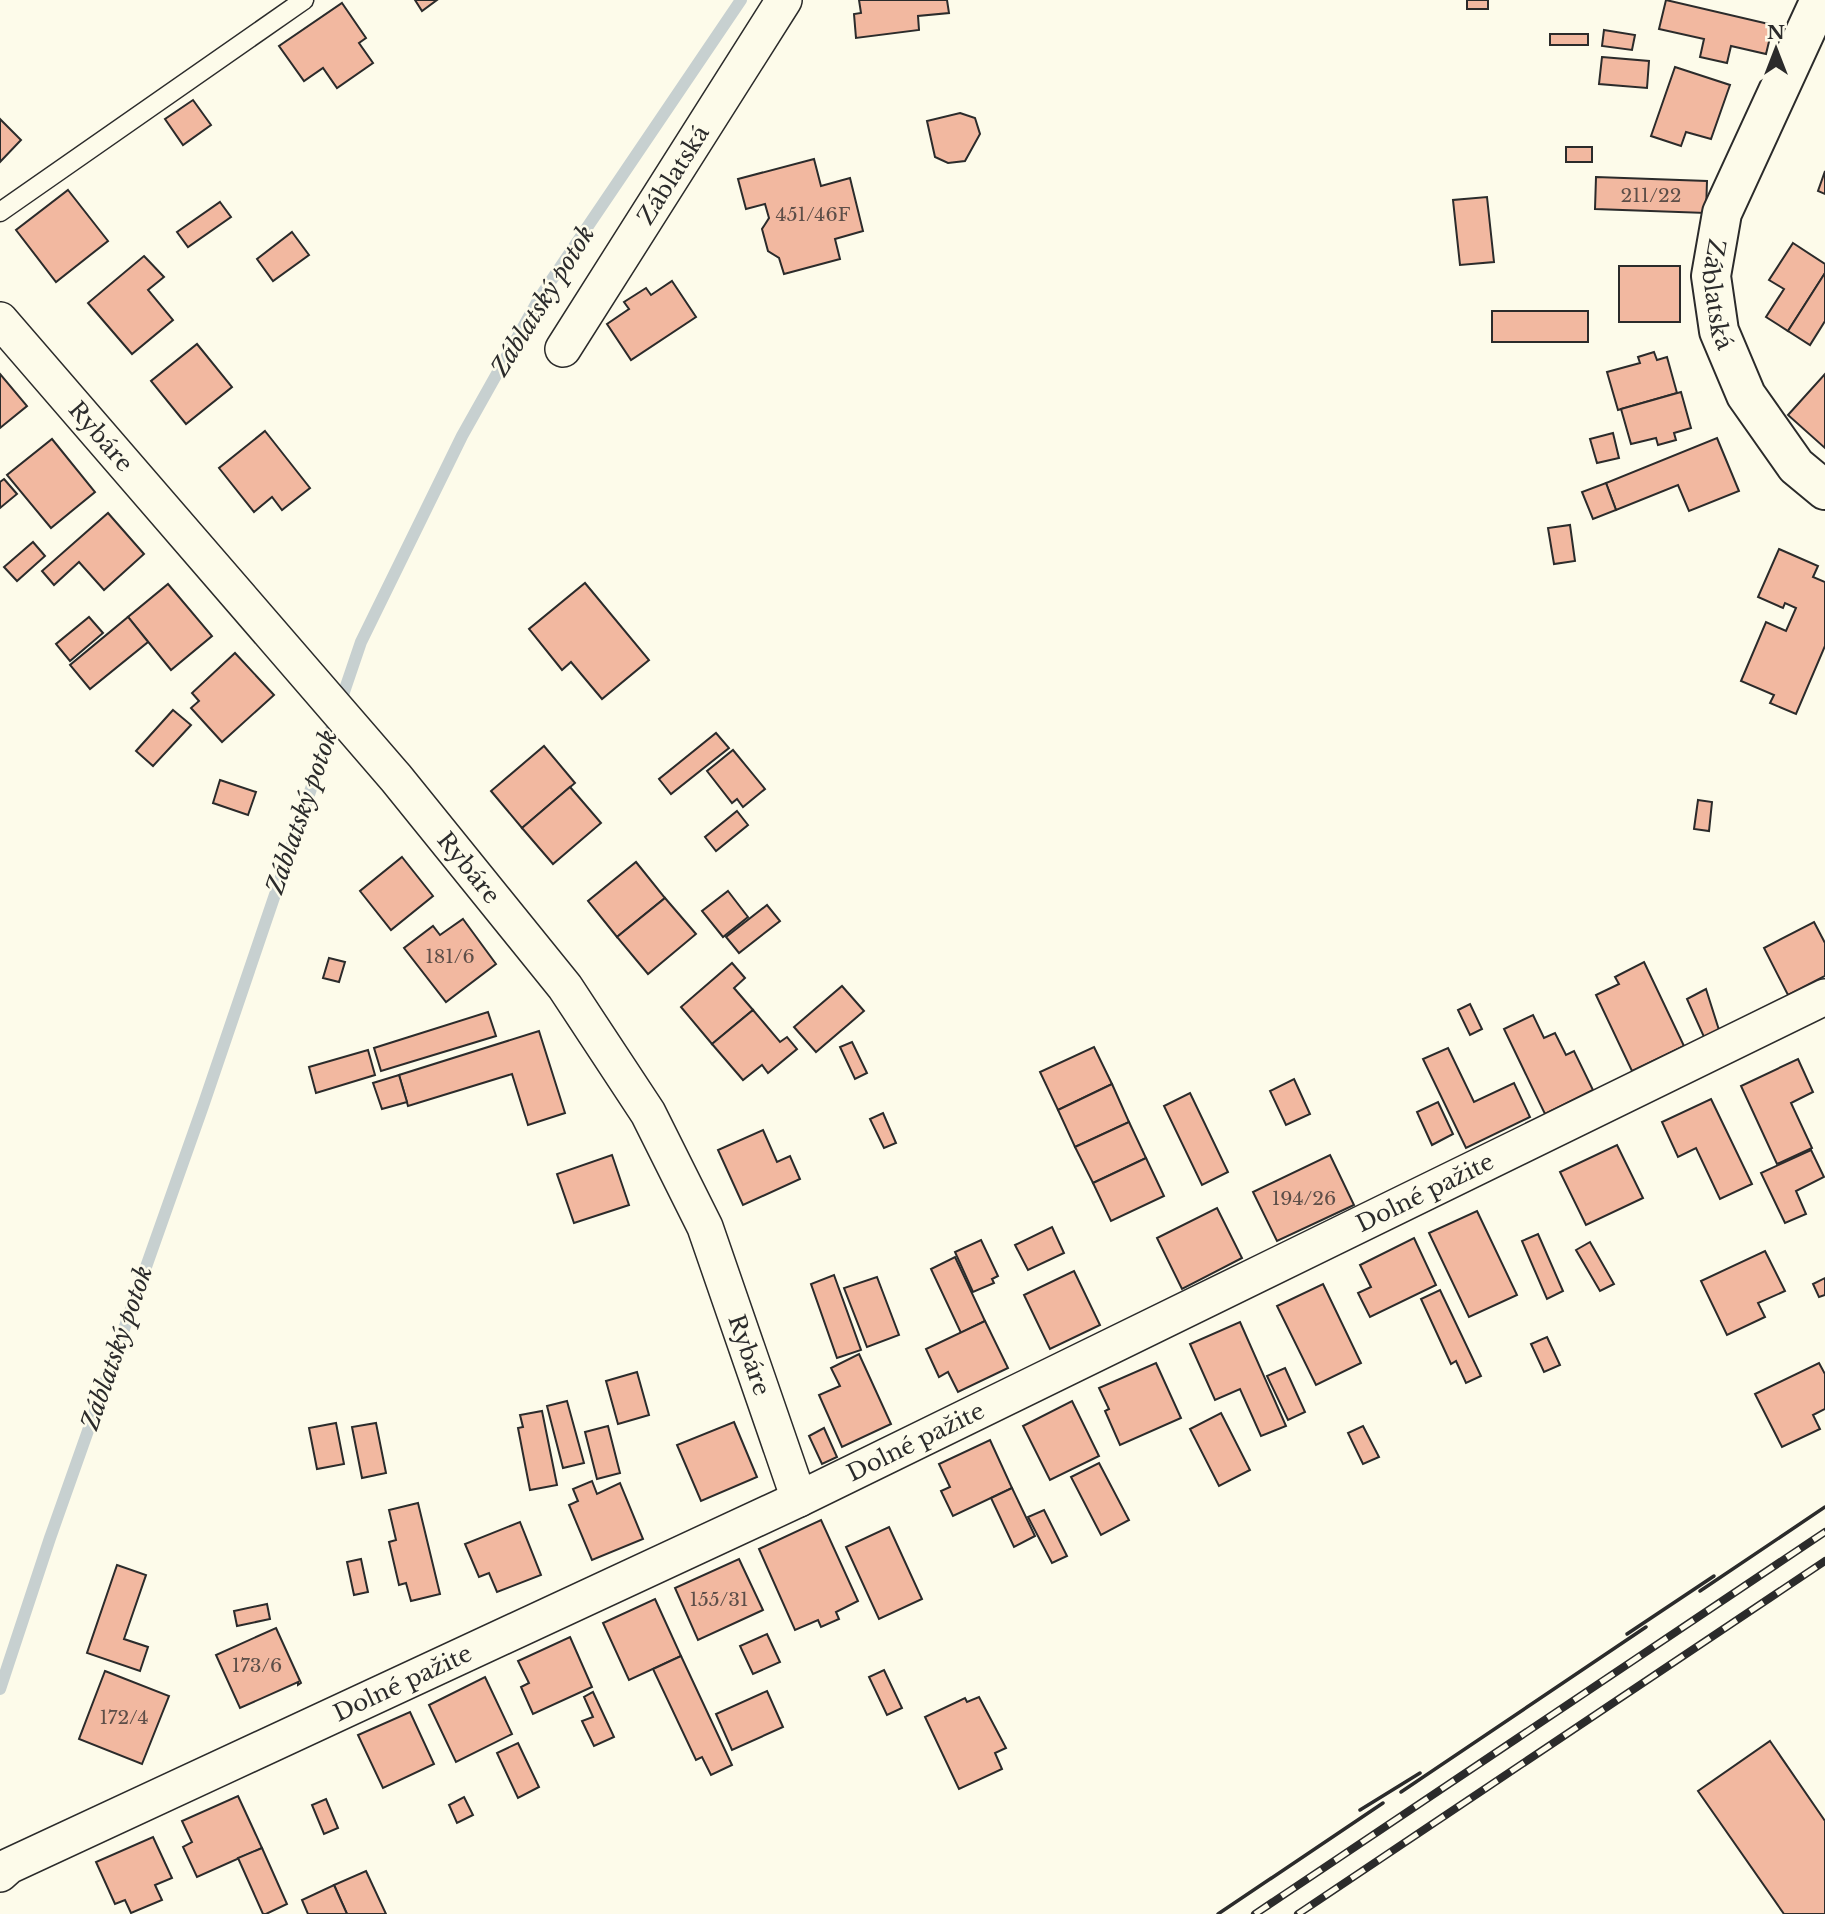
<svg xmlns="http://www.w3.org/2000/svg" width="1825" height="1914" font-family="'Libre Baskerville',serif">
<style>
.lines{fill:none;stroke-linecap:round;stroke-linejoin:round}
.stream{stroke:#c7d0d0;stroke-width:12}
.building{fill:#f2b8a0;stroke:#2b2b2b;stroke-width:2}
.lane-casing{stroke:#2b2b2b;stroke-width:21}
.street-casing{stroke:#2b2b2b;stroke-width:38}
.secondary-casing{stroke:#2b2b2b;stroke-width:42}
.lane{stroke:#fdfbea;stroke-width:18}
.street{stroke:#fdfbea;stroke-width:35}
.secondary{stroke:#fdfbea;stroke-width:38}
.rail-casing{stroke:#2b2b2b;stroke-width:8}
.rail{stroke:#fdfbea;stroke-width:5;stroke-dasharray:16;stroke-linecap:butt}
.wall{stroke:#2b2b2b;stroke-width:3.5}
.labels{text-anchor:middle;stroke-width:5;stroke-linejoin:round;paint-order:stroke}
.number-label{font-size:19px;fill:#5d4e48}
.street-label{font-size:23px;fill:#2b2b2b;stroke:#fdfbea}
.water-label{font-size:24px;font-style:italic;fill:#2b2b2b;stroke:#fdfbea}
</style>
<rect width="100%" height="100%" fill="#fdfbea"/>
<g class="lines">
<path class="stream" d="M 0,1689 L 50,1538 L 203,1106 L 361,642 L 462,436 L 540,297 L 741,0"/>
</g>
<g class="building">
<path d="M 415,0 L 437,0 L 422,11 Z"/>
<path d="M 859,0 L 947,0 L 949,13 L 918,16 L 919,30 L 856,38 L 854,14 L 861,13 Z"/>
<rect x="1467" y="0" width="21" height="9"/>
<path d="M 1666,0 L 1773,25 L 1766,54 L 1731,46 L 1727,63 L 1700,57 L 1704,39 L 1659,29 Z"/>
<path d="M 342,3 L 366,38 L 359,43 L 373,63 L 337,88 L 323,68 L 304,81 L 279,46 Z"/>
<path d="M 1604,30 L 1635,35 L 1632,50 L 1602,46 Z"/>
<rect x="1550" y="34" width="38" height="11"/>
<path d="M 1602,57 L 1649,61 L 1647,88 L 1599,84 Z"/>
<path d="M 1675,67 L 1730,85 L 1711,139 L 1686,132 L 1681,146 L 1651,136 Z"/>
<path d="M 193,100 L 211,125 L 183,145 L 165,119 Z"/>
<path d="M 960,113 L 975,118 L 980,134 L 965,161 L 948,163 L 935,157 L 927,121 Z"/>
<path d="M 0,119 L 21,140 L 0,162 Z"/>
<rect x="1566" y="147" width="26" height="15"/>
<path d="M 814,159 L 821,186 L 850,178 L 863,231 L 835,239 L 840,259 L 784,274 L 779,258 L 768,251 L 762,229 L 769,218 L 765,204 L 746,209 L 738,179 Z"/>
<path d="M 1825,171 L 1825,194 L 1818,191 Z"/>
<path d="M 1596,177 L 1707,181 L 1706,213 L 1595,209 Z"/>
<path d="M 68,190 L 108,241 L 56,282 L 16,230 Z"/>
<path d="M 1487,197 L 1494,262 L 1460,265 L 1453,200 Z"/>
<path d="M 220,202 L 231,217 L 188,247 L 177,232 Z"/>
<path d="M 292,232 L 309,255 L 273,281 L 257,259 Z"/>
<path d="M 1793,243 L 1825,264 L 1825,273 L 1788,331 L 1766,317 L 1784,289 L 1769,280 Z"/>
<path d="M 144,256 L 164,277 L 148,290 L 173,320 L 132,354 L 88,303 Z"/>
<rect x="1619" y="266" width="61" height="56"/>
<path d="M 1825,273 L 1825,321 L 1810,345 L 1788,331 Z"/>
<path d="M 672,281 L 696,317 L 631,360 L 607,324 L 629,309 L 624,302 L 646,288 L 651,295 Z"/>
<rect x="1492" y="311" width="96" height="31"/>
<path d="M 197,344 L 232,387 L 186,424 L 151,381 Z"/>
<path d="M 1654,352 L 1657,360 L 1667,357 L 1677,393 L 1618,410 L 1607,372 L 1640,363 L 1638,357 Z"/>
<path d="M 0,374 L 27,406 L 0,428 Z"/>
<path d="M 1825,374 L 1825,448 L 1788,415 Z"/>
<path d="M 1681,392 L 1691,428 L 1674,433 L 1676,440 L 1658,445 L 1656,438 L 1631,444 L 1621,409 Z"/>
<path d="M 265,431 L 310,488 L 282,510 L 272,497 L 254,512 L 219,468 Z"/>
<path d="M 1613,433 L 1619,458 L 1597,463 L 1590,439 Z"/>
<path d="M 1717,438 L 1739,491 L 1689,511 L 1678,485 L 1616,510 L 1606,483 Z"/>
<path d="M 52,439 L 95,492 L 51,528 L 7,475 Z"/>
<path d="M 4,479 L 17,494 L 0,508 L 0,482 Z"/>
<path d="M 1606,483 L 1616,510 L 1593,519 L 1582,492 Z"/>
<path d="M 108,513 L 144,554 L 104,590 L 79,562 L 54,585 L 42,571 Z"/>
<path d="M 1570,525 L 1575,561 L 1554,564 L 1548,528 Z"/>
<path d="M 33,542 L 45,556 L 17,581 L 4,567 Z"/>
<path d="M 1779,549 L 1818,566 L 1813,577 L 1825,582 L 1825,646 L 1796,714 L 1770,703 L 1774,695 L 1741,681 L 1766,622 L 1786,631 L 1796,608 L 1785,603 L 1783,608 L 1758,597 Z"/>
<path d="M 585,583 L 649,660 L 602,699 L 571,662 L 562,670 L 529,629 Z"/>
<path d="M 168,584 L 212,636 L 171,670 L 128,617 Z"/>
<path d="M 89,617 L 103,633 L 70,661 L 56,644 Z"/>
<path d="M 128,617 L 148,642 L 90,689 L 70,665 Z"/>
<path d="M 235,653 L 274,695 L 222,742 L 191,708 L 199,701 L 192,693 Z"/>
<path d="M 173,710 L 191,725 L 153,766 L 136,751 Z"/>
<path d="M 716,733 L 729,748 L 671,794 L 659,779 Z"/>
<path d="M 544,746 L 575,783 L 522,828 L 491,791 Z"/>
<path d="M 733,750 L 765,789 L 743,807 L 737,799 L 732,803 L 707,771 Z"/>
<path d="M 220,780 L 256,792 L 248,815 L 213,803 Z"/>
<path d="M 570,787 L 601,823 L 553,864 L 522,828 Z"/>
<path d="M 1698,800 L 1712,802 L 1709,831 L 1694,829 Z"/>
<path d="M 737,811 L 748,825 L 716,851 L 705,837 Z"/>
<path d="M 402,857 L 433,896 L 391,930 L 360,891 Z"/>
<path d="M 636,862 L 665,898 L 617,937 L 588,901 Z"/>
<path d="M 728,891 L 748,917 L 723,937 L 702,911 Z"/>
<path d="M 665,898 L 696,934 L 648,974 L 617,937 Z"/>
<path d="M 767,905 L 780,921 L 739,953 L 726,937 Z"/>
<path d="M 463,919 L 496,964 L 446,1002 L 404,948 L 433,926 L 440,935 Z"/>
<path d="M 1814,922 L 1825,943 L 1825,976 L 1788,995 L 1764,948 Z"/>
<path d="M 329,958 L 345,962 L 339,982 L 323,978 Z"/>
<path d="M 1644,962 L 1684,1046 L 1632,1071 L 1596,995 L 1619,984 L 1615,977 Z"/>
<path d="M 732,963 L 745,978 L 734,988 L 753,1010 L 712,1044 L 681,1007 Z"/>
<path d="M 842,986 L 864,1011 L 816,1052 L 794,1027 Z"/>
<path d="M 1706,989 L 1719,1030 L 1704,1037 L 1687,999 Z"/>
<path d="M 1470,1004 L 1482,1029 L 1470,1035 L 1458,1010 Z"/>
<path d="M 753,1010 L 780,1042 L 787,1037 L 797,1049 L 768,1073 L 762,1065 L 743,1080 L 712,1044 Z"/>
<path d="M 488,1012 L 496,1036 L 381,1071 L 374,1048 Z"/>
<path d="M 1533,1015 L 1544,1038 L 1555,1033 L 1566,1055 L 1574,1051 L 1593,1090 L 1545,1114 L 1504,1029 Z"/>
<path d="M 539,1031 L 565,1113 L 528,1125 L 512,1074 L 408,1106 L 399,1075 Z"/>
<path d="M 852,1042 L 867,1073 L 855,1079 L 840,1047 Z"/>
<path d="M 1094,1047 L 1112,1084 L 1058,1110 L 1040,1072 Z"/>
<path d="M 1448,1048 L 1474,1102 L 1514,1083 L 1530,1117 L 1466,1148 L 1423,1059 Z"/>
<path d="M 368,1050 L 375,1075 L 316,1093 L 309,1067 Z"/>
<path d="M 1798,1059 L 1813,1092 L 1791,1103 L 1812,1148 L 1777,1164 L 1741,1086 Z"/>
<path d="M 399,1075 L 407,1102 L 382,1109 L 373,1083 Z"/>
<path d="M 1294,1079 L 1310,1114 L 1286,1125 L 1270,1091 Z"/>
<path d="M 1112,1084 L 1129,1122 L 1075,1147 L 1058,1110 Z"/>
<path d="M 1190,1093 L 1228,1172 L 1202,1185 L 1164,1106 Z"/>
<path d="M 1711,1099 L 1752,1184 L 1720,1199 L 1696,1148 L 1678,1157 L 1662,1122 Z"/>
<path d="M 1438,1102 L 1453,1134 L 1432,1145 L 1417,1112 Z"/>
<path d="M 883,1113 L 896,1143 L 884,1148 L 870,1119 Z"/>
<path d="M 1129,1122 L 1146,1158 L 1093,1183 L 1075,1147 Z"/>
<path d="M 763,1130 L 777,1162 L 790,1156 L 800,1179 L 743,1205 L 718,1150 Z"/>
<path d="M 1617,1145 L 1643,1198 L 1586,1225 L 1560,1172 Z"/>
<path d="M 1811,1150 L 1824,1177 L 1796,1191 L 1806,1214 L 1785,1223 L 1761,1173 Z"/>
<path d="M 612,1155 L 629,1205 L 574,1223 L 557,1174 Z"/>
<path d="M 1330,1155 L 1354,1205 L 1277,1241 L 1253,1192 Z"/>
<path d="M 1146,1158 L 1164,1196 L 1111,1221 L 1093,1183 Z"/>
<path d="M 1217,1208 L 1242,1258 L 1182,1289 L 1157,1238 Z"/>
<path d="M 1477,1211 L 1517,1295 L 1469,1317 L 1429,1233 Z"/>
<path d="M 1052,1227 L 1064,1253 L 1028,1270 L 1015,1245 Z"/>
<path d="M 1538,1234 L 1563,1291 L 1547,1299 L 1522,1241 Z"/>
<path d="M 1414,1238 L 1436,1285 L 1370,1317 L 1358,1293 L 1371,1287 L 1360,1265 Z"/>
<path d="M 981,1240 L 998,1276 L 992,1279 L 994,1283 L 973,1292 L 955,1252 Z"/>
<path d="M 1590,1242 L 1614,1284 L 1600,1291 L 1576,1250 Z"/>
<path d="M 1765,1251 L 1785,1291 L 1758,1303 L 1765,1317 L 1727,1335 L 1701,1281 Z"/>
<path d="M 955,1257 L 985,1321 L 961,1333 L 931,1269 Z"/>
<path d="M 1074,1271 L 1100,1325 L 1050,1349 L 1024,1295 Z"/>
<path d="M 834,1275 L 861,1350 L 837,1358 L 811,1284 Z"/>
<path d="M 877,1277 L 899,1335 L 867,1347 L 844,1288 Z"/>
<path d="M 1825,1278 L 1825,1295 L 1819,1297 L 1813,1284 Z"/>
<path d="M 1323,1284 L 1361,1363 L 1316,1385 L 1277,1306 Z"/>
<path d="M 1440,1290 L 1481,1376 L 1466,1383 L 1456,1361 L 1451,1364 L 1421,1299 Z"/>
<path d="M 985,1321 L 1008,1368 L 958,1392 L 948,1372 L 939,1377 L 926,1349 Z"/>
<path d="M 1240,1322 L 1286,1426 L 1261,1436 L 1240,1389 L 1215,1400 L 1190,1344 Z"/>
<path d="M 1547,1337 L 1560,1365 L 1544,1372 L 1531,1344 Z"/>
<path d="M 859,1354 L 891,1424 L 842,1447 L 819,1395 L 840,1386 L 831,1368 Z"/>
<path d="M 1156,1363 L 1181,1418 L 1120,1445 L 1105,1411 L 1109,1409 L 1099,1388 Z"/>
<path d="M 1819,1363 L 1825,1374 L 1825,1409 L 1813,1415 L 1820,1429 L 1782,1447 L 1755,1394 Z"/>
<path d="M 1285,1368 L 1305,1412 L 1288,1420 L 1267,1376 Z"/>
<path d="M 637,1372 L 649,1415 L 618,1424 L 606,1381 Z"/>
<path d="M 567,1401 L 584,1463 L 563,1468 L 547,1406 Z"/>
<path d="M 1072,1401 L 1099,1456 L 1050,1480 L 1023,1426 Z"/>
<path d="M 542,1411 L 557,1485 L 530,1490 L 518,1428 L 523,1427 L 520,1415 Z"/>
<path d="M 1221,1413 L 1250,1470 L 1219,1486 L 1190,1429 Z"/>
<path d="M 734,1422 L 757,1477 L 701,1501 L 677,1445 Z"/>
<path d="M 336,1423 L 344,1464 L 317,1469 L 309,1428 Z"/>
<path d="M 376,1423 L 386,1473 L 362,1478 L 352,1427 Z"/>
<path d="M 608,1426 L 620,1473 L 597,1479 L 585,1432 Z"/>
<path d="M 1363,1426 L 1379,1457 L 1363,1464 L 1348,1433 Z"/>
<path d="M 824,1428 L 837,1457 L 822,1464 L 809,1436 Z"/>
<path d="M 990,1440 L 1012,1488 L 953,1516 L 941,1491 L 950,1487 L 939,1464 Z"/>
<path d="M 1099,1463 L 1129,1520 L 1101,1535 L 1071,1477 Z"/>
<path d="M 592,1481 L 597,1494 L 620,1483 L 643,1539 L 592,1560 L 569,1505 L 578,1501 L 573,1489 Z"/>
<path d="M 1012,1488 L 1035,1536 L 1014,1547 L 991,1498 Z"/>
<path d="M 418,1503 L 440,1594 L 411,1601 L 406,1583 L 399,1585 L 389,1542 L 396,1540 L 389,1510 Z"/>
<path d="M 1044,1510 L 1067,1556 L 1052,1563 L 1028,1517 Z"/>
<path d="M 821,1520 L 858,1601 L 836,1612 L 839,1619 L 821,1627 L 818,1620 L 795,1630 L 759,1549 Z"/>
<path d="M 520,1522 L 541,1575 L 497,1592 L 489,1573 L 479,1577 L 465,1544 Z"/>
<path d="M 889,1527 L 922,1599 L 879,1619 L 846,1547 Z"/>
<path d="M 361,1559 L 368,1592 L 354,1595 L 347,1562 Z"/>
<path d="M 739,1559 L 763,1610 L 698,1640 L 675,1588 Z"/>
<path d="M 117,1565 L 146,1575 L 124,1639 L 148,1647 L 140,1671 L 87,1653 Z"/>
<path d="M 655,1599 L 681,1656 L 629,1680 L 603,1623 Z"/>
<path d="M 267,1604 L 270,1619 L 237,1626 L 234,1611 Z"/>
<path d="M 276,1628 L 301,1683 L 298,1685 L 298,1682 L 240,1708 L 216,1655 Z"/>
<path d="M 767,1634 L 780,1662 L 753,1674 L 740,1646 Z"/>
<path d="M 570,1637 L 592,1687 L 533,1714 L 521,1687 L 529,1683 L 518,1661 Z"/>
<path d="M 681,1656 L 732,1765 L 711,1775 L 702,1757 L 696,1760 L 653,1669 Z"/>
<path d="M 884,1670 L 902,1708 L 887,1715 L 869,1677 Z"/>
<path d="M 105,1671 L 169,1696 L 142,1764 L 79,1739 Z"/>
<path d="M 485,1677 L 512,1734 L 456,1762 L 429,1705 Z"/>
<path d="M 767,1691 L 783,1727 L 732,1750 L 716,1714 Z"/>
<path d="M 593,1692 L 614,1737 L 594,1746 L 582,1721 L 593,1717 L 584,1697 Z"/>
<path d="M 979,1697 L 1006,1748 L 995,1753 L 1002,1769 L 959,1789 L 925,1717 L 965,1698 L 967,1702 Z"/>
<path d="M 410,1712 L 434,1764 L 383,1788 L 358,1735 Z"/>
<path d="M 1770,1741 L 1825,1821 L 1825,1914 L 1784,1914 L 1698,1791 Z"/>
<path d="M 518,1743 L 539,1787 L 518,1798 L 497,1753 Z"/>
<path d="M 238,1796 L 262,1848 L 197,1877 L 183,1847 L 192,1842 L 182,1821 Z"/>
<path d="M 464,1797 L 473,1815 L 457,1823 L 449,1805 Z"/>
<path d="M 326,1799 L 338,1828 L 324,1834 L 312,1805 Z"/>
<path d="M 153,1837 L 172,1878 L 155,1885 L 162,1900 L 131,1913 L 125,1900 L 115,1904 L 96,1862 Z"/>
<path d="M 262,1848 L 287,1904 L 266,1914 L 263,1914 L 238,1858 Z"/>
<path d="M 366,1871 L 386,1914 L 347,1914 L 334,1885 Z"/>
<path d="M 334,1885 L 347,1914 L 308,1914 L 302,1900 Z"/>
</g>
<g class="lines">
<g class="lane-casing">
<path id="lane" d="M 0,212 L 304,0"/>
</g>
<g class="street-casing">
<g id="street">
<path id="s1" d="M 0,320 L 396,778 L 565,987 L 648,1113 L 705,1227 L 799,1499"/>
<path id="s2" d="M 563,349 L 784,0"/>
<path id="s3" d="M 0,1874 L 9,1866 L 799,1499 L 1825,997"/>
</g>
</g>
<g class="secondary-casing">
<g id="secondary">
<path id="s4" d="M 1820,0 L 1722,213 L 1711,276 L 1719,331 L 1746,395 L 1796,466 L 1825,490"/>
</g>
</g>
<use href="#lane" class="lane"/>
<use href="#street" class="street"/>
<use href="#secondary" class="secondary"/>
<g class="rail-casing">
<g id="rail">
<path d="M 1255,1914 L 1825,1532"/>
<path d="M 1298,1914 L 1825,1561"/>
</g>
</g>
<use href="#rail" class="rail"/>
<g class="wall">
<path d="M 1700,1591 L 1825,1507"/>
<path d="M 1627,1634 L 1714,1576"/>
<path d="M 1401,1792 L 1646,1627"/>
<path d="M 1360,1810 L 1420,1773"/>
<path d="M 1218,1914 L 1383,1803"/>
</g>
</g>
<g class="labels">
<g class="number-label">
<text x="1651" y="202">211/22</text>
<text x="813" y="221">451/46F</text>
<text x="450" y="963">181/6</text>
<text x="1304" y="1205">194/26</text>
<text x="719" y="1606">155/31</text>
<text x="257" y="1672">173/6</text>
<text x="124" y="1724">172/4</text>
</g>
<g class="street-label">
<text dy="8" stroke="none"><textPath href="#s2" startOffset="206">Záblatská</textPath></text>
<text dy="8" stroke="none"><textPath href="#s4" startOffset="317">Záblatská</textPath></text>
<text dy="8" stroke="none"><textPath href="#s1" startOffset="154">Rybáre</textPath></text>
<text dy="8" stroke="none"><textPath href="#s1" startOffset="721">Rybáre</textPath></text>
<text dy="8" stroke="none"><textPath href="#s3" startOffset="1580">Dolné pažite</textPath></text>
<text dy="8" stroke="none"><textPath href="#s1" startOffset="1288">Rybáre</textPath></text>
<text dy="8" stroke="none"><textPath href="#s3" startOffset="1013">Dolné pažite</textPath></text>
<text dy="8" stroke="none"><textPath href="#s3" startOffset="446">Dolné pažite</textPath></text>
</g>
<g class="water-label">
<text transform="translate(543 301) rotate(-58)" y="8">Záblatský potok</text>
<text transform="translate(302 812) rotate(-71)" y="8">Záblatský potok</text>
<text transform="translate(117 1348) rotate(-71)" y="8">Záblatský potok</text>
</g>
</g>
<g transform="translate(1776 49)" stroke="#fdfbea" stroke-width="5" paint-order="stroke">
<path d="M0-5L12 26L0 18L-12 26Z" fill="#2b2b2b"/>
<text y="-10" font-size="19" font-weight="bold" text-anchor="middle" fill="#2b2b2b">N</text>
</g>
</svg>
